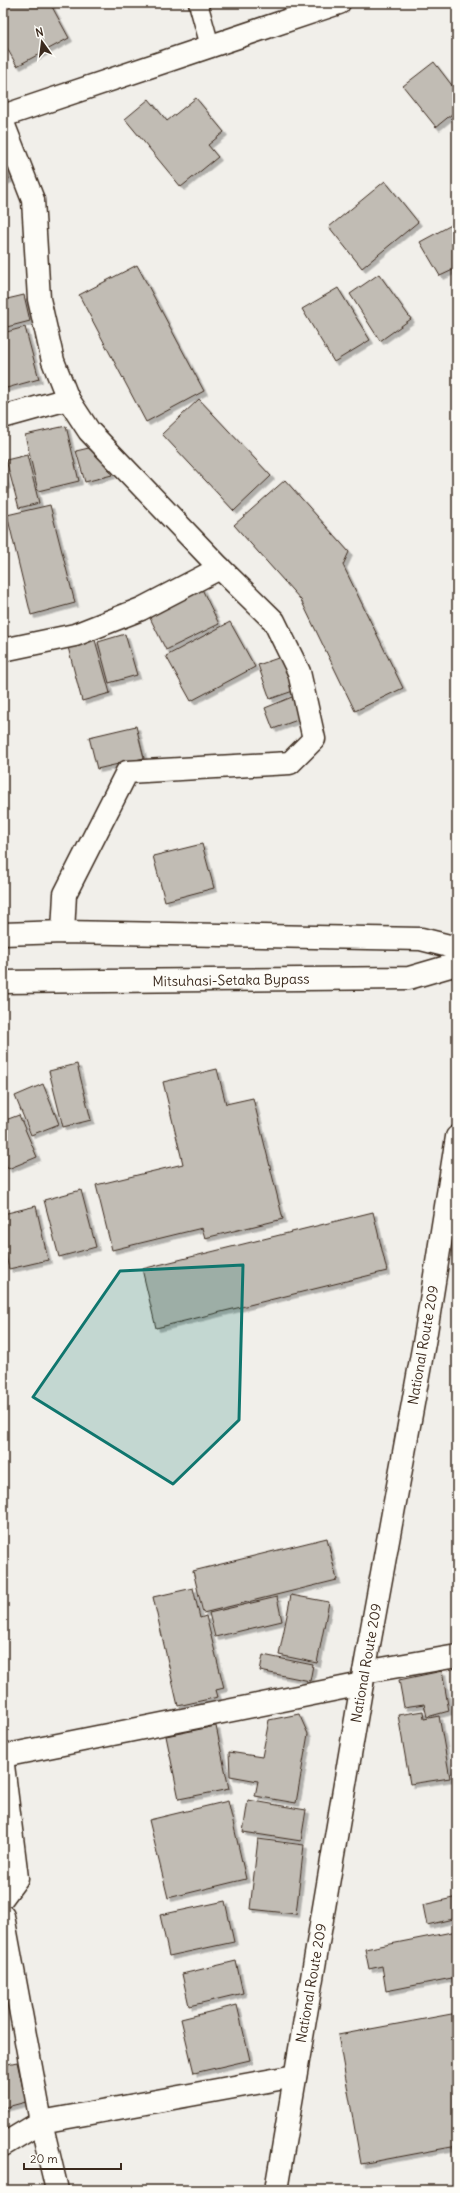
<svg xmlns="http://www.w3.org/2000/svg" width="460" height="2193" font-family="Delius,sans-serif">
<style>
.building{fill:#c1bcb4;stroke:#3b2a1e;filter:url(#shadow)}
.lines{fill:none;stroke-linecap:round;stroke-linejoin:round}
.lane-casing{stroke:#3b2a1e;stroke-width:21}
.street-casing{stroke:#3b2a1e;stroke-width:25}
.highway-casing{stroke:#3b2a1e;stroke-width:25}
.lane{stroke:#fdfcf7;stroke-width:18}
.street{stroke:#fdfcf7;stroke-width:22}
.highway{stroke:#fdfcf7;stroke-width:22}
.marked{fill:#0f766e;fill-opacity:0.2;stroke:#0f766e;stroke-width:3;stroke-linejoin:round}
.labels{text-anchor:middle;stroke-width:3;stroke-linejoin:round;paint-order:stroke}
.street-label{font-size:14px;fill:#3b2a1e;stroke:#fdfcf7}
</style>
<defs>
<filter id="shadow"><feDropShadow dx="3.5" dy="3.5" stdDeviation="0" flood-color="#0004"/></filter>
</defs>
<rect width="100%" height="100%" fill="#f1efea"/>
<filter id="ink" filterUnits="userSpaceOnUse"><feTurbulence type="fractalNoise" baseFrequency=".025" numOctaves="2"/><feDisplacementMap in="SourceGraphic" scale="8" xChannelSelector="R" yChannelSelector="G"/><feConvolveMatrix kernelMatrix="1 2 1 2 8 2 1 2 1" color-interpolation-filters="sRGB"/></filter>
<g filter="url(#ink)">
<g class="building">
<path d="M 3,3 L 50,3 L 69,38 L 17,66 L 3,41 Z"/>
<path d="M 434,62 L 457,92 L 457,110 L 436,127 L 403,86 Z"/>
<path d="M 196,98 L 224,132 L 208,145 L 218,157 L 181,187 L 125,119 L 149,99 L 167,121 Z"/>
<path d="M 3,158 L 9,179 L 3,181 Z"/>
<path d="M 385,181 L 418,222 L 362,268 L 329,227 Z"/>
<path d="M 457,222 L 457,268 L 440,276 L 420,242 Z"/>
<path d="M 137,265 L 204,391 L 146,422 L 79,295 Z"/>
<path d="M 379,274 L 411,319 L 380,341 L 350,294 Z"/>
<path d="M 338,288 L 370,340 L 334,362 L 302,309 Z"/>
<path d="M 24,295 L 30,321 L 3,328 L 3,300 Z"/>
<path d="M 25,327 L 39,379 L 3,389 L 3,333 Z"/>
<path d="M 199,399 L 271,476 L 234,511 L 162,434 Z"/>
<path d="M 66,426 L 79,481 L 38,491 L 25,435 Z"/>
<path d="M 93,447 L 112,475 L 85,482 L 76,451 Z"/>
<path d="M 27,455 L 39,503 L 19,508 L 6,460 Z"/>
<path d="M 3,466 L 7,485 L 3,486 Z"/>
<path d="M 285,480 L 349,552 L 343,565 L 403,688 L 355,711 L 301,600 L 234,525 Z"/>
<path d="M 50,505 L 75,603 L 31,615 L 7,515 Z"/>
<path d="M 201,587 L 219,624 L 166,650 L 148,614 Z"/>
<path d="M 230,622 L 255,667 L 191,701 L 166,656 Z"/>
<path d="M 125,634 L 137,675 L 109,683 L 98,642 Z"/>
<path d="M 95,640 L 110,693 L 82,701 L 68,647 Z"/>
<path d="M 281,657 L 293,691 L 270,699 L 258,665 Z"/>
<path d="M 292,697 L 300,719 L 273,729 L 265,708 Z"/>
<path d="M 136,726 L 144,758 L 97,769 L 89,737 Z"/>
<path d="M 202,844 L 214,888 L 165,901 L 153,856 Z"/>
<path d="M 77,1064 L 91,1120 L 63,1127 L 49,1071 Z"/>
<path d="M 217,1069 L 226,1104 L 253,1098 L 283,1219 L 205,1238 L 202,1228 L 112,1250 L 96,1185 L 183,1164 L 163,1082 Z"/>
<path d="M 43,1084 L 59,1124 L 31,1135 L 15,1096 Z"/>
<path d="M 19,1115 L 37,1157 L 8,1169 L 3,1158 L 3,1121 Z"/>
<path d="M 81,1190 L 96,1247 L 59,1257 L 44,1200 Z"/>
<path d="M 36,1206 L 48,1260 L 9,1269 L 3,1243 L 3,1214 Z"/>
<path d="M 373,1212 L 387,1271 L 156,1328 L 142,1269 Z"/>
<path d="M 327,1538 L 337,1580 L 203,1613 L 193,1571 Z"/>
<path d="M 193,1588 L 200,1618 L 206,1616 L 224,1688 L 216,1690 L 218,1697 L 178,1706 L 153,1597 Z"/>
<path d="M 291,1595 L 329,1602 L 317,1663 L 279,1655 Z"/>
<path d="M 277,1597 L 282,1621 L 215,1637 L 209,1613 Z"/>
<path d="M 263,1655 L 313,1665 L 310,1681 L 260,1671 Z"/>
<path d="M 442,1671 L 449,1711 L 427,1717 L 424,1704 L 404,1707 L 399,1680 Z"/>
<path d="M 423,1711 L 424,1719 L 439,1716 L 450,1778 L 410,1784 L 398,1715 Z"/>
<path d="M 299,1714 L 308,1734 L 296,1803 L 255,1796 L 258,1781 L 230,1776 L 229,1752 L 262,1757 L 269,1720 Z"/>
<path d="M 216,1726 L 229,1789 L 179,1799 L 166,1736 Z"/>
<path d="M 248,1800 L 306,1810 L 301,1841 L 243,1832 Z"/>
<path d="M 228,1801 L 246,1879 L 168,1898 L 149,1820 Z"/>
<path d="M 258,1839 L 304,1845 L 296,1914 L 250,1909 Z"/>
<path d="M 457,1897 L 457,1918 L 427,1925 L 423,1905 Z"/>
<path d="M 225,1901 L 234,1942 L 169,1956 L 160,1915 Z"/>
<path d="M 457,1931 L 457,1977 L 386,1991 L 382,1966 L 369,1969 L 365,1949 Z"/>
<path d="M 236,1961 L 243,1993 L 189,2006 L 182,1974 Z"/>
<path d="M 237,2005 L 250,2060 L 194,2073 L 181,2019 Z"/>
<path d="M 457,2013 L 457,2146 L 361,2164 L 338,2035 Z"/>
<path d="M 17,2062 L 26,2102 L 3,2108 L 3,2065 Z"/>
</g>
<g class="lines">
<g class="lane-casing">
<path id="lane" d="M 198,3 L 210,46"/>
</g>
<g class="street-casing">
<g id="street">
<path d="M 3,116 L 339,3"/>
<path d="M 3,123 L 33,200 L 39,299 L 53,361 L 68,399 L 89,431 L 220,568 L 274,621 L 299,672 L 314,739 L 290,763 L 127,772 L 65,894 L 63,932"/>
<path d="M 3,417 L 68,399"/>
<path d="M 3,650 L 75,635 L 141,609 L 220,568"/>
<path d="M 364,1672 L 457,1656"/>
<path d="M 3,1756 L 362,1684"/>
<path d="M 3,1765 L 17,1878 L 3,1897"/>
<path d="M 3,1916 L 41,2122 L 57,2190"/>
<path d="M 3,2145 L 41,2122 L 295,2076"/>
</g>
</g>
<g class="highway-casing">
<g id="highway">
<path d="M 3,934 L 63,932 L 421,939 L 457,948"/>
<path d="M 3,982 L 409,978 L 457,964"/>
<path d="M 276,2190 L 364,1672 L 426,1332 L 457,1137"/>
</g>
</g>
<use href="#lane" class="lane"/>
<use href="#street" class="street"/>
<use href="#highway" class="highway"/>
</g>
</g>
<path class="marked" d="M 243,1265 L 239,1420 L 173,1484 L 33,1397 L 120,1271 Z"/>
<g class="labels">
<g class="street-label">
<text transform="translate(231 980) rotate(-1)" y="5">Mitsuhasi-Setaka Bypass</text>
<text transform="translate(423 1345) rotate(-80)" y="5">National Route 209</text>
<text transform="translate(366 1663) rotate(-80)" y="5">National Route 209</text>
<text transform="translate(311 1983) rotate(-80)" y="5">National Route 209</text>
</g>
</g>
<rect width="460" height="2193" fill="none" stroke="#fdfcf7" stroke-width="16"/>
<rect x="8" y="8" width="444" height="2177" fill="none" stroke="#3b2a1e" stroke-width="1.5" filter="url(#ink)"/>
<g transform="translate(42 42) rotate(346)" stroke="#fdfcf7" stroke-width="3" paint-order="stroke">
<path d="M0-3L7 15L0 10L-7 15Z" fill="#3b2a1e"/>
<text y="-6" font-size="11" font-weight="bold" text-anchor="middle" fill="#3b2a1e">N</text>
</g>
<path d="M24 2163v6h97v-6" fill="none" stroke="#3b2a1e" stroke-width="2"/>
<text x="30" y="2163" font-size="12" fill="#3b2a1e" stroke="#fdfcf7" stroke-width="3" paint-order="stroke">20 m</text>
</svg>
